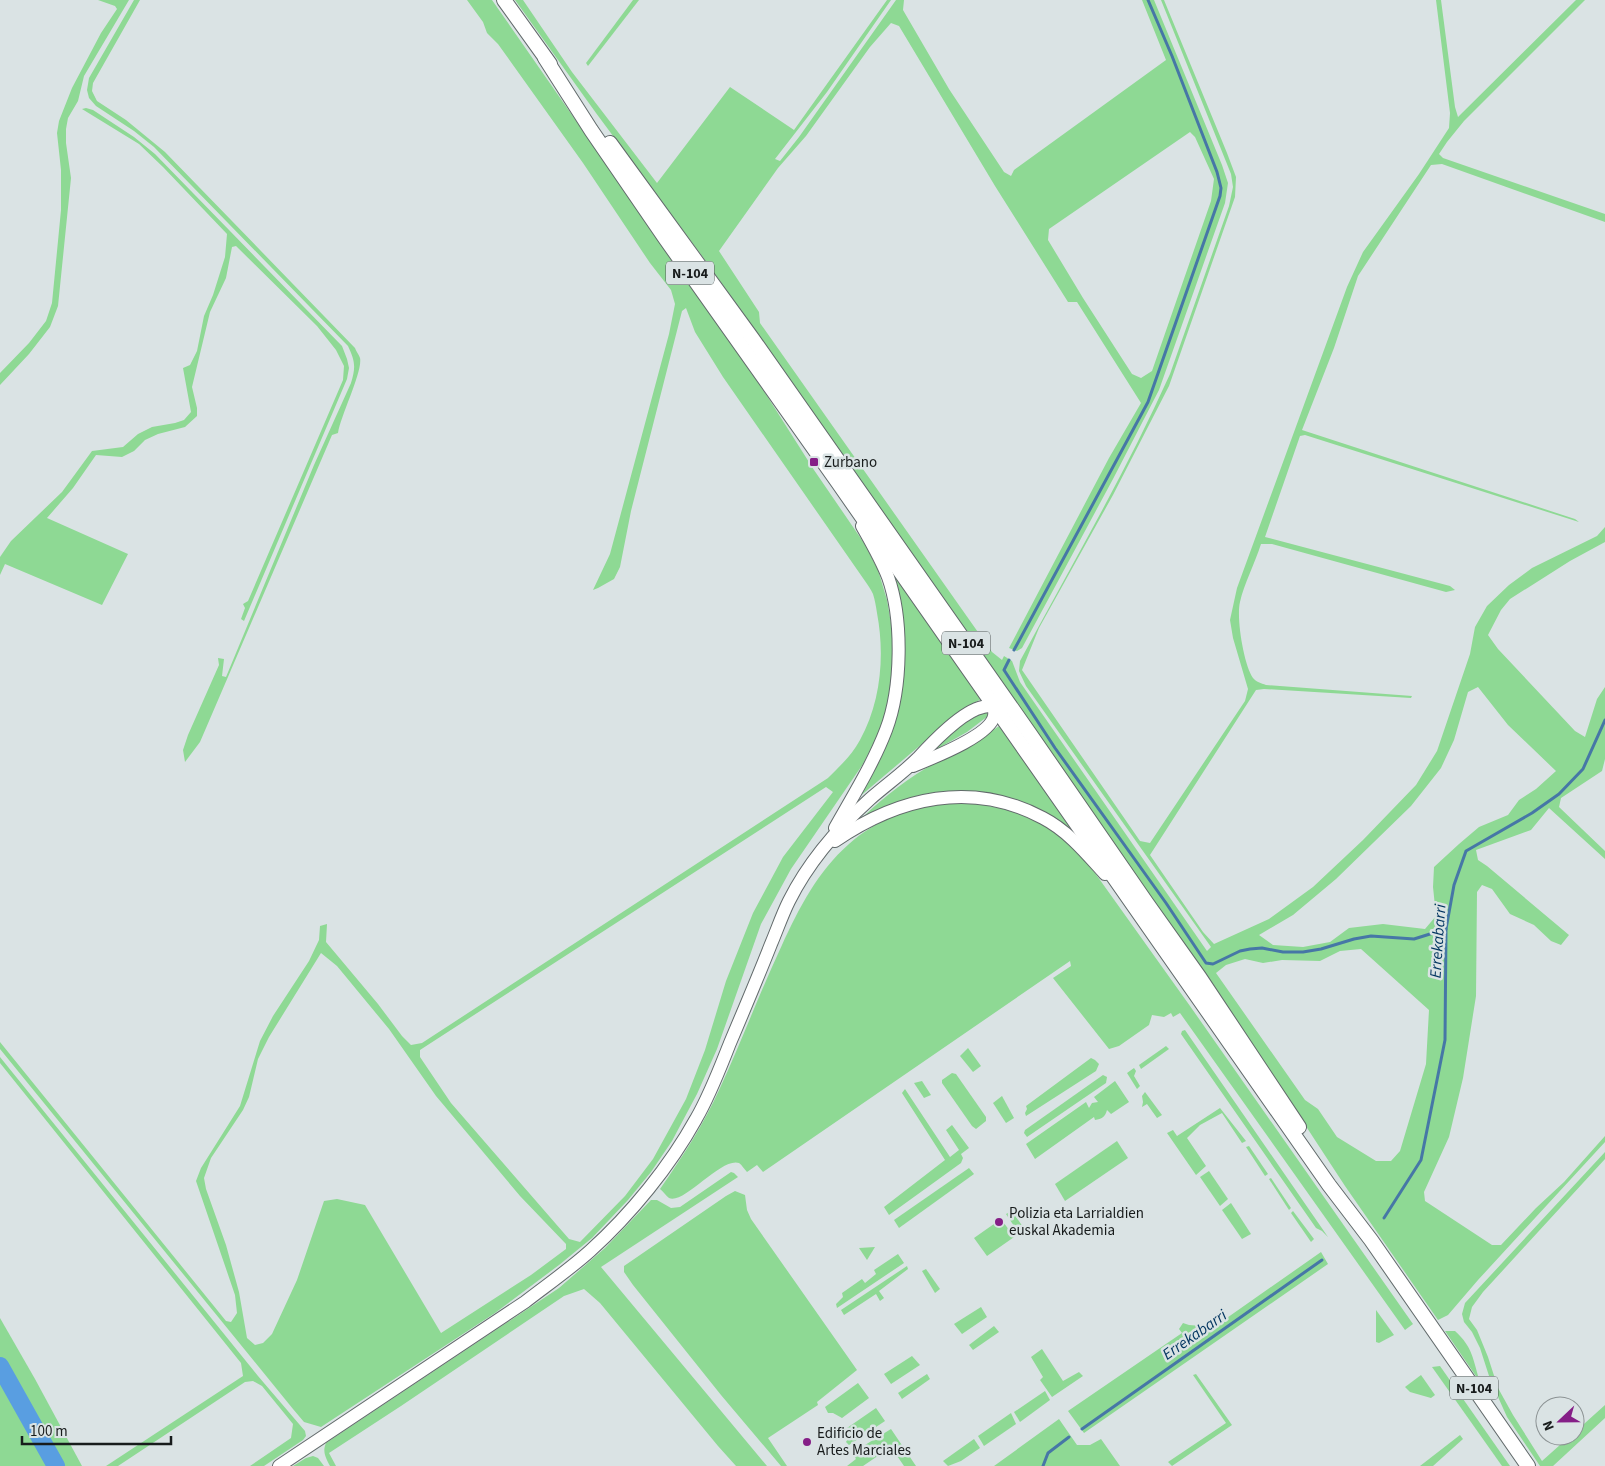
<svg xmlns="http://www.w3.org/2000/svg" width="1605" height="1466" font-family="'Source Sans 3',sans-serif">
<style>
.green{fill:#8ed994;fill-rule:evenodd}
.lines{fill:none;stroke-linecap:round;stroke-linejoin:round}
.stream{stroke:#4677a6;stroke-width:3}
.river{stroke:#599ee1;stroke-width:18}
.secondary-casing{stroke:#626a6b;stroke-width:14}
.primary-casing{stroke:#626a6b;stroke-width:16}
.secondary{stroke:#fff;stroke-width:12}
.primary{stroke:#fff;stroke-width:14}
.poi-dot{fill:#851f87;stroke:#dae3e4;stroke-width:2}
.labels{text-anchor:middle;stroke-width:5;stroke-linejoin:round;paint-order:stroke}
.shield{fill:#dae3e4;stroke:#525858;stroke-width:1}
.shield-label{font-size:14px;font-weight:bold;fill:#181c1c}
.poi-label{font-size:15px;fill:#181c1c;stroke:#dae3e4;text-anchor:start}
.water-label{font-size:16px;font-style:italic;fill:#00345f;stroke:#dae3e4}
</style>
<rect width="100%" height="100%" fill="#dae3e4"/>
<g class="green">
<path d="M 98,0 L 129,0 L 84,76 L 78,101 L 68,118 L 66,129 L 66,143 L 71,178 L 58,306 L 50,327 L 29,354 L 0,385 L 0,373 L 29,343 L 46,321 L 52,303 L 61,210 L 61,170 L 57,133 L 59,121 L 72,88 L 101,33 L 117,9 L 115,6 Z"/>
<path d="M 134,0 L 140,0 L 93,83 L 92,91 L 97,101 L 126,120 L 165,152 L 355,348 C 356,351 359,355 360,358 C 363,371 341,415 338,433 L 332,435 L 200,742 L 185,762 L 183,750 L 188,735 L 219,665 L 218,658 L 224,659 L 222,676 L 226,677 L 314,465 L 351,383 C 356,367 355,361 348,346 L 154,147 L 134,131 L 96,106 L 89,98 L 87,90 L 89,78 Z"/>
<path d="M 467,0 L 492,0 L 762,388 L 814,470 L 864,543 L 878,570 L 887,600 L 893,635 L 893,660 L 890,696 L 879,733 L 863,764 L 791,869 L 761,924 L 717,1049 L 697,1094 L 672,1141 L 651,1172 L 628,1200 L 592,1238 L 559,1265 L 495,1313 L 321,1427 L 304,1422 L 293,1409 L 0,1049 L 0,1042 L 226,1321 L 231,1322 L 237,1313 L 235,1295 L 196,1181 L 201,1168 L 240,1106 L 260,1041 L 273,1016 L 309,961 L 319,940 L 320,926 L 327,924 L 326,942 L 378,1004 L 402,1036 L 411,1045 L 422,1043 L 828,778 C 840,766 852,755 860,740 C 881,702 885,655 877,613 C 876,607 875,600 873,594 C 871,590 868,585 865,581 L 723,377 L 695,332 L 686,308 L 682,311 L 631,511 L 620,567 L 614,579 L 598,588 L 593,590 L 610,554 L 669,334 L 675,304 L 671,290 L 650,263 L 583,163 L 498,44 L 487,33 L 483,22 ZM 826,787 L 833,792 L 783,857 L 753,913 L 726,981 L 705,1050 L 686,1099 L 653,1159 L 625,1196 L 580,1242 L 569,1239 L 451,1103 L 420,1057 L 420,1050 ZM 321,953 L 337,966 L 389,1029 L 436,1096 L 520,1196 L 566,1244 L 566,1249 L 531,1275 L 441,1333 L 365,1205 L 337,1199 L 324,1201 L 297,1280 L 272,1334 L 263,1343 L 255,1345 L 247,1338 L 239,1292 L 226,1245 L 206,1189 L 204,1178 L 211,1158 L 243,1110 L 249,1097 L 258,1059 L 269,1037 Z"/>
<path d="M 515,0 L 523,0 L 572,72 L 657,183 L 730,87 L 794,130 L 887,0 L 891,0 L 827,92 L 775,159 L 780,161 L 799,137 L 896,0 L 904,0 L 903,10 L 949,89 L 1004,172 L 1011,176 L 1014,170 L 1166,60 L 1142,0 L 1154,0 L 1222,165 L 1228,183 L 1225,203 L 1159,390 L 1113,479 L 1022,648 L 1017,651 L 1009,648 L 1109,458 L 1141,403 L 1077,302 L 1068,302 L 995,186 L 899,26 L 891,23 L 870,47 L 806,136 L 778,168 L 719,251 L 759,312 L 760,323 L 992,652 L 1002,660 L 1004,656 L 1012,661 L 1020,682 L 1207,951 L 1211,947 L 1026,686 L 1019,671 L 1020,661 C 1071,566 1126,472 1170,374 L 1229,206 L 1233,187 L 1231,174 L 1161,0 L 1164,0 L 1227,153 L 1236,177 L 1235,197 L 1169,386 L 1113,495 L 1039,628 L 1022,670 L 1140,841 L 1150,843 L 1245,701 L 1248,689 L 1233,638 L 1230,620 L 1237,588 L 1347,287 L 1363,252 L 1419,174 L 1449,128 L 1450,113 L 1436,0 L 1441,0 L 1455,107 L 1458,117 L 1576,0 L 1585,0 L 1464,121 L 1447,142 L 1439,154 L 1443,158 L 1605,214 L 1605,222 L 1442,164 L 1431,165 L 1358,276 L 1334,348 L 1302,430 L 1575,519 L 1579,522 L 1305,435 L 1300,436 L 1265,537 L 1450,586 L 1455,590 L 1446,592 L 1272,544 L 1261,544 C 1255,563 1244,584 1240,602 C 1236,618 1244,665 1253,678 C 1256,682 1261,683 1266,685 L 1412,696 L 1411,698 L 1264,689 L 1256,690 L 1150,855 L 1203,932 L 1214,944 L 1269,919 L 1313,887 L 1363,840 L 1416,785 L 1437,751 L 1470,654 L 1475,627 L 1487,606 L 1509,585 L 1532,568 L 1597,536 L 1605,527 L 1605,542 L 1570,561 L 1510,599 L 1501,610 L 1488,635 L 1498,649 L 1575,731 L 1585,737 L 1597,699 L 1605,687 L 1605,759 L 1602,771 L 1561,798 L 1559,807 L 1605,851 L 1605,859 L 1549,808 L 1531,830 L 1476,850 L 1478,860 L 1487,866 L 1569,935 L 1561,945 L 1551,941 L 1534,925 L 1510,914 L 1492,889 L 1482,885 L 1477,892 L 1476,996 L 1463,1078 L 1449,1137 L 1424,1192 L 1425,1201 L 1492,1245 L 1501,1245 L 1536,1208 L 1564,1182 L 1605,1136 L 1605,1142 L 1478,1280 L 1448,1315 L 1438,1320 L 1345,1186 L 1234,1016 L 794,385 L 705,260 L 596,113 ZM 1190,132 L 1195,137 L 1214,179 L 1211,201 L 1152,371 L 1141,378 L 1132,374 L 1083,298 L 1048,240 L 1049,229 ZM 1478,687 L 1508,725 L 1556,771 L 1536,789 L 1519,800 L 1508,815 L 1479,827 L 1459,844 L 1434,867 L 1433,887 L 1436,916 L 1425,929 L 1383,924 L 1349,928 L 1330,942 L 1303,947 L 1273,945 L 1259,935 L 1293,915 L 1336,879 L 1411,806 L 1441,768 L 1454,740 L 1468,692 ZM 1361,949 L 1429,1010 L 1426,1064 L 1400,1151 L 1391,1161 L 1376,1161 L 1337,1137 L 1318,1109 L 1305,1100 L 1216,973 L 1226,965 L 1245,959 L 1263,963 L 1282,960 L 1320,961 L 1340,951 Z"/>
<path d="M 633,0 L 639,0 L 588,66 L 586,63 Z"/>
<path d="M 86,108 L 93,110 L 134,137 L 155,154 L 342,346 L 347,359 L 349,368 L 347,379 L 244,621 L 241,619 L 245,608 L 243,604 L 248,601 L 343,380 L 344,366 L 336,350 L 317,326 L 236,246 L 232,247 L 226,278 L 210,312 L 192,387 L 197,408 L 197,416 L 185,427 L 158,434 L 145,440 L 134,451 L 122,457 L 96,455 L 73,488 L 47,518 L 128,554 L 102,605 L 5,564 L 0,575 L 0,557 L 11,541 L 62,492 L 92,451 L 123,447 L 138,434 L 152,427 L 175,423 L 184,420 L 191,412 L 183,368 L 190,365 L 197,351 L 204,316 L 213,295 L 225,257 L 227,234 L 163,167 L 139,144 L 82,109 Z"/>
<path d="M 892,573 L 981,699 L 962,710 L 858,798 L 898,705 Z"/>
<path d="M 987,712 L 988,716 L 967,732 L 937,749 L 936,747 C 951,734 968,717 987,712 Z"/>
<path d="M 999,726 L 1072,830 C 1022,798 964,780 906,799 C 891,804 877,811 863,817 C 887,794 912,775 942,759 C 961,748 981,739 999,726 Z"/>
<path d="M 945,803 L 980,804 L 1012,811 L 1047,826 L 1073,846 L 1095,873 L 1190,1006 L 1413,1324 L 1405,1330 L 1180,1013 L 1173,1017 L 1171,1013 L 1164,1017 L 1152,1015 L 1149,1025 L 1119,1046 L 1109,1049 L 1053,978 L 1071,966 L 1070,961 L 763,1172 L 757,1165 L 747,1172 C 744,1169 742,1165 739,1163 C 721,1157 684,1205 669,1198 C 666,1196 663,1191 660,1189 C 683,1156 704,1124 720,1088 C 742,1040 760,992 782,945 C 799,908 818,871 849,844 C 877,819 908,809 945,803 Z"/>
<path d="M 1185,1030 L 1328,1237 L 1322,1231 L 1316,1228 L 1181,1034 L 1182,1031 Z"/>
<path d="M 1166,1046 L 1169,1049 L 1141,1069 L 1139,1065 Z"/>
<path d="M 968,1048 L 981,1066 L 973,1072 L 960,1056 Z"/>
<path d="M 0,1057 L 258,1376 L 305,1431 L 306,1436 L 303,1440 L 264,1466 L 250,1466 L 291,1438 L 293,1424 L 262,1386 L 253,1381 L 245,1382 L 118,1466 L 106,1466 L 243,1376 L 241,1363 L 0,1063 Z"/>
<path d="M 1091,1058 L 1095,1060 L 1099,1064 L 1096,1071 L 1026,1116 L 1025,1113 L 1027,1109 L 1026,1106 Z"/>
<path d="M 1134,1068 L 1136,1071 L 1134,1076 L 1140,1086 L 1137,1089 L 1127,1073 Z"/>
<path d="M 952,1073 L 956,1074 L 986,1117 L 986,1121 L 976,1129 L 972,1126 L 942,1083 L 942,1080 Z"/>
<path d="M 1103,1075 L 1107,1077 L 1106,1083 L 1027,1137 L 1024,1133 L 1025,1130 Z"/>
<path d="M 922,1081 L 931,1095 L 924,1098 L 914,1083 Z"/>
<path d="M 1115,1081 L 1129,1102 L 1111,1114 L 1107,1110 C 1105,1117 1102,1119 1095,1120 L 1094,1117 L 1035,1159 L 1026,1144 L 1086,1102 L 1089,1108 L 1092,1103 L 1098,1102 L 1094,1097 Z"/>
<path d="M 905,1089 L 950,1157 L 959,1150 L 946,1130 L 952,1125 L 969,1148 L 961,1154 L 963,1158 L 961,1163 L 889,1215 L 884,1207 L 945,1160 L 902,1093 Z"/>
<path d="M 1145,1092 L 1162,1115 L 1157,1118 L 1147,1104 L 1142,1107 L 1143,1102 L 1142,1096 Z"/>
<path d="M 1002,1096 L 1014,1118 L 1006,1123 L 993,1103 Z"/>
<path d="M 1220,1108 L 1246,1141 L 1242,1143 L 1222,1113 L 1200,1125 L 1187,1138 L 1206,1166 L 1196,1175 L 1167,1133 L 1173,1130 L 1177,1136 Z"/>
<path d="M 1117,1141 L 1128,1158 L 1065,1201 L 1055,1184 Z"/>
<path d="M 1249,1146 L 1268,1174 L 1265,1176 L 1246,1147 Z"/>
<path d="M 1605,1152 L 1605,1159 L 1483,1292 L 1472,1307 L 1469,1319 L 1477,1330 L 1488,1357 L 1498,1388 L 1513,1415 L 1542,1461 L 1570,1436 L 1575,1436 L 1575,1432 L 1605,1405 L 1605,1418 L 1553,1466 L 1540,1466 L 1507,1417 L 1490,1379 L 1480,1348 L 1472,1332 L 1464,1322 L 1462,1314 L 1465,1303 Z"/>
<path d="M 969,1168 L 974,1174 L 899,1228 L 894,1220 Z"/>
<path d="M 1209,1171 L 1228,1199 L 1220,1206 L 1200,1177 Z"/>
<path d="M 731,1172 L 734,1173 L 738,1177 L 601,1267 L 767,1466 L 736,1466 L 718,1446 L 600,1303 L 584,1289 L 564,1296 L 401,1406 L 329,1453 L 336,1466 L 330,1466 C 326,1458 322,1452 326,1443 L 559,1288 L 605,1248 L 651,1200 L 657,1200 L 671,1208 L 680,1207 Z"/>
<path d="M 1271,1178 L 1291,1208 L 1289,1210 L 1269,1179 Z"/>
<path d="M 735,1191 L 745,1195 L 747,1210 L 751,1219 L 857,1370 L 817,1402 L 818,1405 L 768,1438 L 787,1466 L 781,1466 L 721,1395 L 633,1285 L 624,1272 L 624,1266 L 726,1196 Z"/>
<path d="M 1231,1203 L 1251,1234 L 1242,1239 L 1222,1210 Z"/>
<path d="M 1012,1211 L 1025,1230 L 1016,1229 L 1006,1214 Z"/>
<path d="M 1293,1211 L 1314,1239 L 1311,1242 L 1291,1213 Z"/>
<path d="M 1001,1219 L 1012,1234 L 1017,1235 L 987,1256 L 974,1238 Z"/>
<path d="M 875,1247 L 867,1260 L 859,1248 Z"/>
<path d="M 1321,1252 L 1328,1264 L 1084,1433 L 1068,1411 L 1182,1333 L 1179,1329 L 1183,1323 L 1189,1325 L 1214,1327 Z"/>
<path d="M 898,1254 L 904,1263 L 837,1308 L 836,1304 L 843,1297 L 842,1293 L 862,1279 L 865,1283 L 876,1274 L 874,1270 Z"/>
<path d="M 907,1266 L 908,1269 L 879,1291 L 884,1298 L 880,1301 L 876,1294 L 844,1315 L 841,1310 Z"/>
<path d="M 926,1269 L 940,1289 L 935,1293 L 922,1271 Z"/>
<path d="M 981,1307 L 987,1317 L 962,1334 L 954,1324 Z"/>
<path d="M 1376,1310 L 1394,1335 L 1379,1343 L 1376,1342 Z"/>
<path d="M 0,1318 L 35,1379 L 82,1466 L 0,1466 Z"/>
<path d="M 994,1326 L 999,1332 L 973,1350 L 969,1345 Z"/>
<path d="M 1445,1331 L 1455,1331 C 1473,1347 1473,1360 1480,1382 Z"/>
<path d="M 1042,1349 L 1063,1381 L 1079,1372 L 1083,1376 L 1052,1397 L 1040,1380 L 1043,1377 L 1031,1357 Z"/>
<path d="M 912,1356 L 920,1365 L 891,1384 L 884,1374 Z"/>
<path d="M 1440,1366 L 1510,1466 L 1502,1466 L 1432,1367 Z"/>
<path d="M 927,1374 L 930,1379 L 902,1399 L 898,1393 Z"/>
<path d="M 1196,1374 L 1232,1425 L 1172,1466 L 1168,1462 L 1226,1423 L 1193,1375 Z"/>
<path d="M 1421,1375 L 1435,1395 L 1431,1398 L 1410,1392 L 1405,1387 Z"/>
<path d="M 858,1383 L 869,1398 L 842,1418 L 833,1413 L 828,1413 L 825,1407 Z"/>
<path d="M 1045,1391 L 1050,1400 L 1020,1422 L 1014,1412 Z"/>
<path d="M 876,1408 L 885,1421 L 849,1445 L 846,1442 L 850,1435 L 847,1428 Z"/>
<path d="M 1011,1413 L 1016,1424 L 984,1446 L 978,1436 Z"/>
<path d="M 1059,1419 L 1077,1445 L 1090,1445 L 1101,1439 L 1120,1466 L 994,1466 Z"/>
<path d="M 891,1429 L 916,1466 L 904,1466 L 891,1447 L 863,1466 L 847,1466 L 856,1459 L 852,1453 Z"/>
<path d="M 1460,1435 L 1463,1439 L 1433,1466 L 1420,1466 Z"/>
<path d="M 974,1439 L 980,1448 L 961,1461 L 948,1466 L 943,1461 Z"/>
<path d="M 313,1456 L 318,1458 L 324,1466 L 293,1466 L 306,1458 Z"/>
</g>
<g class="lines">
<g class="stream">
<path d="M 1014,650 L 1148,402 L 1220,196 L 1221,188 L 1217,172 L 1172,56 L 1148,0"/>
<path d="M 1009,660 L 1004,670 L 1055,748 L 1166,903 L 1206,963 L 1213,964 L 1240,951 L 1250,949 L 1262,948 L 1283,952 L 1303,952 L 1321,949 L 1354,939 L 1371,936 L 1414,939 L 1446,929"/>
<path d="M 1384,1218 L 1421,1160 L 1445,1040 L 1446,929 L 1454,885 L 1466,851 L 1532,813 L 1559,794 L 1583,769 L 1605,720"/>
<path d="M 1082,1429 L 1322,1260"/>
<path d="M 1043,1466 L 1048,1453 L 1069,1437"/>
</g>
<path class="river" d="M 0,1366 L 56,1466"/>
<g class="secondary-casing">
<g id="secondary">
<path d="M 913,766 C 932,758 990,736 994,716 C 995,711 993,705 993,701"/>
<path d="M 835,828 C 853,796 873,764 886,730 C 902,688 903,619 888,577 C 881,559 871,542 862,526"/>
<path d="M 835,841 C 899,797 972,780 1043,818 C 1068,831 1086,853 1105,874"/>
<path d="M 279,1466 L 525,1302 C 547,1285 570,1269 590,1251 C 631,1214 670,1166 696,1119 C 710,1095 720,1068 730,1043 C 744,1010 758,977 771,944 C 777,930 782,915 789,901 C 808,863 839,827 870,799 C 886,785 903,773 918,758 C 932,743 962,711 983,707 C 990,705 995,707 1001,710"/>
</g>
</g>
<g class="primary-casing">
<g id="primary">
<path d="M 504,0 L 550,64"/>
<path d="M 545,58 L 591,130 L 665,238 L 839,484 L 1329,1185 L 1371,1240 L 1528,1466"/>
<path d="M 610,143 L 752,338 L 1030,734 L 1146,902 L 1200,978 L 1299,1127"/>
</g>
</g>
<use href="#secondary" class="secondary"/>
<use href="#primary" class="primary"/>
</g>
<g class="poi-dot">
<rect x="809" y="457" width="10" height="10" rx="2.5"/>
<circle cx="999" cy="1222" r="5"/>
<circle cx="807" cy="1442" r="5"/>
</g>
<g class="labels">
<g class="shield">
<rect x="666" y="261.5" width="48" height="23" rx="4"/>
<rect x="942" y="631.5" width="48" height="23" rx="4"/>
<rect x="1450" y="1376.5" width="48" height="23" rx="4"/>
</g>
<g class="shield-label">
<text x="690" y="278">N-104</text>
<text x="966" y="648">N-104</text>
<text x="1474" y="1393">N-104</text>
</g>
<g class="poi-label">
<text x="824" y="467">Zurbano</text>
<text x="1009" y="1218">Polizia eta Larrialdien<tspan x="1009" dy="17">euskal Akademia</tspan></text>
<text x="817" y="1438">Edificio de<tspan x="817" dy="17">Artes Marciales</tspan></text>
</g>
<g class="water-label">
<text transform="translate(1437 941) rotate(-86)" y="6">Errekabarri</text>
<text transform="translate(1194 1334) rotate(-35)" y="6">Errekabarri</text>
</g>
</g>
<g transform="translate(1560 1421) rotate(248)"><circle r="24" fill="#dae3e4" stroke="#8c9394"/>
<path d="M0-4L9 19L0 12L-9 19Z" fill="#851f87"/>
<text y="-8" font-size="14" font-weight="bold" text-anchor="middle" fill="#181c1c">N</text>
</g>
<path d="M22 1436v8h149v-8" fill="none" stroke="#181c1c" stroke-width="2.5"/>
<text x="30" y="1436" font-size="15" fill="#181c1c" stroke="#dae3e4" stroke-width="4" paint-order="stroke">100 m</text>
</svg>
